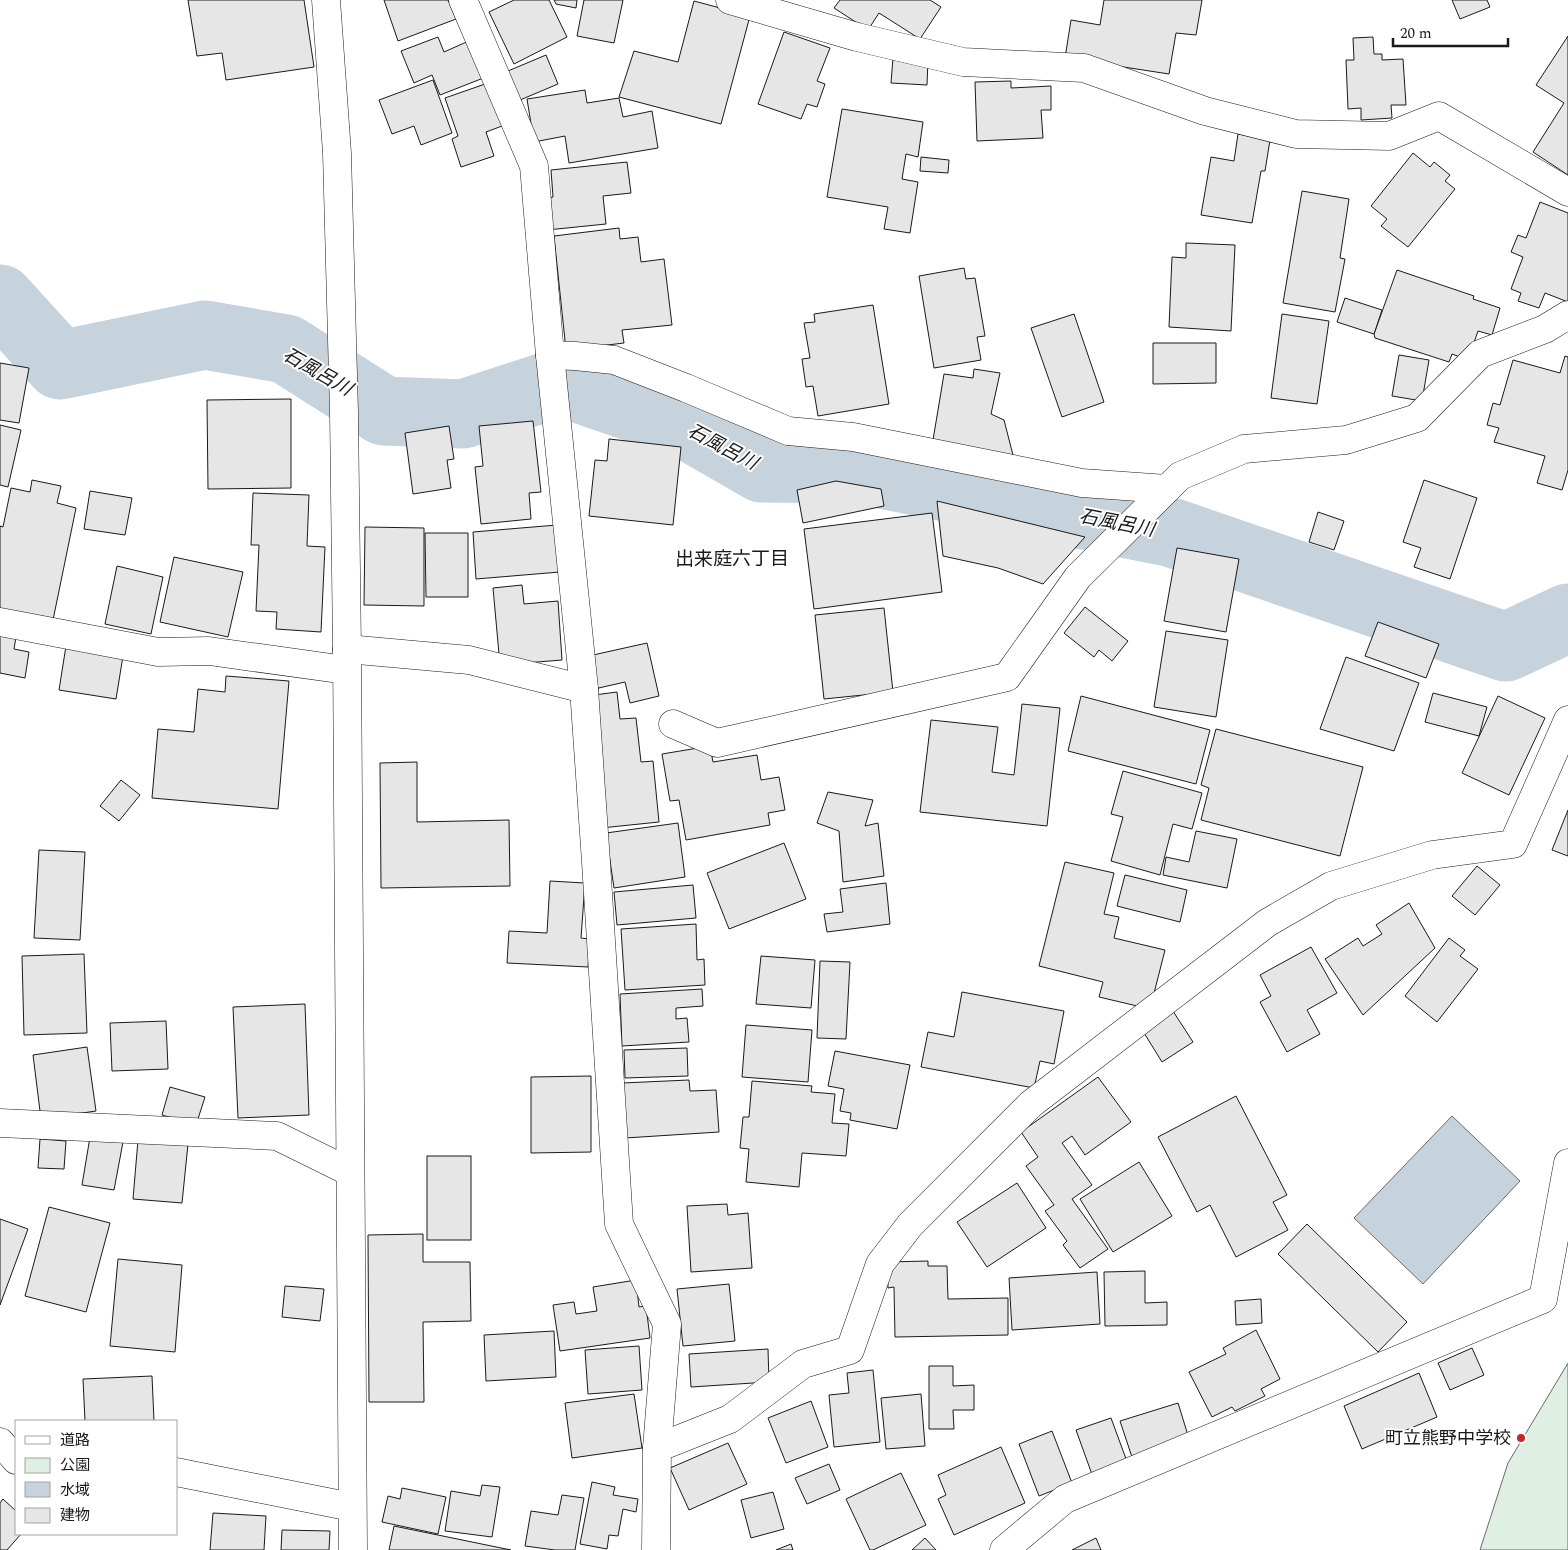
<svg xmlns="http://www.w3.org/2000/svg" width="1568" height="1550" font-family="Spectral,'Noto Sans JP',serif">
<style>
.green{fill:#e0efe3;stroke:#6a6a6a}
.water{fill:#c6d2dc;stroke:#6a6a6a}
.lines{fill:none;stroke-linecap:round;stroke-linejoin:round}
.river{stroke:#c6d2dc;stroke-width:69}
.building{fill:#e6e6e6;stroke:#1a1a1a}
.street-casing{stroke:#1a1a1a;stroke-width:29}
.secondary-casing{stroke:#1a1a1a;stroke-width:29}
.street{stroke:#fff;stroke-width:28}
.secondary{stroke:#fff;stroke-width:28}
.poi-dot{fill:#c62828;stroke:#fff;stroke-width:2}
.labels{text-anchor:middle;stroke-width:4;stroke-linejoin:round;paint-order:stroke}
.poi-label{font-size:18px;fill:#1a1a1a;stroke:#fff;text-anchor:end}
.water-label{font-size:19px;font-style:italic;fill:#1a1a1a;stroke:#fff}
.neighbourhood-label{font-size:19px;fill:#1a1a1a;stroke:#fff}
</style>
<rect width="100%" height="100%" fill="#fff"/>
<path class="green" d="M 1568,1363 L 1568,1550 L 1480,1550 L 1508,1463 Z"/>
<path class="water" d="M 1452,1116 L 1520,1181 L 1423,1284 L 1354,1218 Z"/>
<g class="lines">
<path class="river" d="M 0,299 L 60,365 L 205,335 L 286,349 L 384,411 L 463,414 L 561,382 L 689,426 L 762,468 L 857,469 L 1173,533 L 1506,647 L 1568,618"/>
</g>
<g class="building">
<path d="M 188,0 L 304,0 L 314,67 L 226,80 L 222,53 L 197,56 Z"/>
<path d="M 384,0 L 448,0 L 456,19 L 398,41 Z"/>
<path d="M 514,0 L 549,0 L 567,37 L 514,64 L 489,12 Z"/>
<path d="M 554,0 L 577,0 L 576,8 L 556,4 Z"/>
<path d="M 584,0 L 623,0 L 614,43 L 577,36 Z"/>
<path d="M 840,0 L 930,0 L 941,7 L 920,39 L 879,13 L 868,30 L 834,8 Z"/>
<path d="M 1104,0 L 1202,0 L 1196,35 L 1176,33 L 1169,74 L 1065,58 L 1071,20 L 1100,25 Z"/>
<path d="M 1452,0 L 1487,0 L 1490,7 L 1460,19 Z"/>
<path d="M 694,1 L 750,16 L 721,124 L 619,97 L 634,51 L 678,62 Z"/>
<path d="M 784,32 L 830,48 L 817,81 L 825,84 L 817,107 L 807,104 L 801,119 L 758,104 Z"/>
<path d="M 1568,36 L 1568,175 L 1533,152 L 1564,103 L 1536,85 Z"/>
<path d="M 438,37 L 444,52 L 471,40 L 486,77 L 440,95 L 432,75 L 414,83 L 401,51 Z"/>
<path d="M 1373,37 L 1374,54 L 1382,54 L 1382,60 L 1403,59 L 1406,105 L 1391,105 L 1392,118 L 1361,120 L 1361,108 L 1348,109 L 1346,60 L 1354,60 L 1353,38 Z"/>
<path d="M 546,55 L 558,84 L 520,100 L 508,71 Z"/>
<path d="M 893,58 L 928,60 L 927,85 L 891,83 Z"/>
<path d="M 433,80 L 452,133 L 421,145 L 414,126 L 392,134 L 379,100 Z"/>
<path d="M 1011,81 L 1011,88 L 1051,86 L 1051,110 L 1041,110 L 1043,138 L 977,141 L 975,82 Z"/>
<path d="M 488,83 L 502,126 L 486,132 L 494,156 L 461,167 L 452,139 L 458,136 L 445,98 Z"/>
<path d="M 585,90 L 587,103 L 619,98 L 623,117 L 652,111 L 658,148 L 569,163 L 565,136 L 534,142 L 527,99 Z"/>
<path d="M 842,109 L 923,122 L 918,157 L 906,154 L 902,179 L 918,182 L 910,233 L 884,229 L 888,207 L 827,197 Z"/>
<path d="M 1238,134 L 1270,140 L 1265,171 L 1261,171 L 1252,223 L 1201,215 L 1211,157 L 1234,161 Z"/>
<path d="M 1413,153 L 1430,167 L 1434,162 L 1450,175 L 1445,181 L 1455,189 L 1408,247 L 1381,226 L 1387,219 L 1371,206 Z"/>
<path d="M 921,157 L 949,160 L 948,173 L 920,171 Z"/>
<path d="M 627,162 L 631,193 L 603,196 L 606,224 L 547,230 L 544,199 L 553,197 L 551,170 Z"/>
<path d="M 1302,191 L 1349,199 L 1340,258 L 1345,259 L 1335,312 L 1283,303 Z"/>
<path d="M 1540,202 L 1568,213 L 1568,302 L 1545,293 L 1539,308 L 1518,301 L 1521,293 L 1511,289 L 1523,257 L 1511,252 L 1518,235 L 1526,238 Z"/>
<path d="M 619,228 L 620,239 L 638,237 L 641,262 L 664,259 L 672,325 L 622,330 L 624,343 L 566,350 L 554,236 Z"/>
<path d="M 1186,243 L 1235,245 L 1231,331 L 1169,327 L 1172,257 L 1186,258 Z"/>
<path d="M 964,268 L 966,279 L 975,278 L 985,336 L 977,337 L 981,360 L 934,368 L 919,276 Z"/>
<path d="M 1397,270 L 1474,296 L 1473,299 L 1500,308 L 1492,335 L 1478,331 L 1468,360 L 1452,354 L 1449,362 L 1375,338 L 1374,334 Z"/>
<path d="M 1345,298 L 1382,310 L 1374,334 L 1337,322 Z"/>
<path d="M 873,305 L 889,404 L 818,416 L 813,386 L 806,387 L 802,359 L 810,358 L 804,323 L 815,322 L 814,314 Z"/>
<path d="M 1074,314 L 1104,402 L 1062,417 L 1031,328 Z"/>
<path d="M 1282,314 L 1329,321 L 1317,404 L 1271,398 Z"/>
<path d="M 1153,343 L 1216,343 L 1216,383 L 1153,384 Z"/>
<path d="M 1399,355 L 1429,360 L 1422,401 L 1392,396 Z"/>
<path d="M 1565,356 L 1568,357 L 1568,470 L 1562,490 L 1537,483 L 1545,456 L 1494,442 L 1499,428 L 1487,425 L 1493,403 L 1500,405 L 1513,360 L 1560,373 Z"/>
<path d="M 0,363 L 29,368 L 19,423 L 0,420 Z"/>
<path d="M 974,369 L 1000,373 L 991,414 L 1004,420 L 1014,459 L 932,446 L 944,374 L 973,378 Z"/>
<path d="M 291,399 L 291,488 L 208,489 L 207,400 Z"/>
<path d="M 533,421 L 541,492 L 529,493 L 531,519 L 481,524 L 475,467 L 483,466 L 479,426 Z"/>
<path d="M 0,425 L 21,430 L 8,487 L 0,485 Z"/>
<path d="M 449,426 L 454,459 L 447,460 L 451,488 L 413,494 L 405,433 Z"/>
<path d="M 609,439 L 681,447 L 673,525 L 589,516 L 595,460 L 607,461 Z"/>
<path d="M 32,480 L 61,486 L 57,503 L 76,508 L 53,620 L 0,609 L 0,526 L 3,527 L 11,488 L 30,492 Z"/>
<path d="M 1424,480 L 1477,498 L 1450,579 L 1414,567 L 1421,548 L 1403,542 Z"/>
<path d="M 836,481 L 881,489 L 884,506 L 803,523 L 797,490 Z"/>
<path d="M 90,491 L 132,498 L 125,535 L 84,529 Z"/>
<path d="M 253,493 L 309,495 L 307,546 L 325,547 L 321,632 L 276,629 L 277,612 L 256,611 L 259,545 L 251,545 Z"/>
<path d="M 937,501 L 1085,537 L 1043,584 L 998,568 L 943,556 Z"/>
<path d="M 1318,512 L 1344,521 L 1334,550 L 1309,542 Z"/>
<path d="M 932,513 L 942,592 L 814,609 L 804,529 Z"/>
<path d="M 557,525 L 560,572 L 476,579 L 473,532 Z"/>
<path d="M 365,527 L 424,528 L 424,606 L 364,605 Z"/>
<path d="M 425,533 L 468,533 L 468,597 L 426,597 Z"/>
<path d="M 1177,548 L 1239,559 L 1226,632 L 1164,621 Z"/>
<path d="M 174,557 L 243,572 L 228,637 L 160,622 Z"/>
<path d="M 117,566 L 163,577 L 151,634 L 105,624 Z"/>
<path d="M 522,585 L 524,604 L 558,601 L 562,660 L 500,665 L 493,588 Z"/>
<path d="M 1085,607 L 1128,641 L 1112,661 L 1099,650 L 1094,657 L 1064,633 Z"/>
<path d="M 884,608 L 893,692 L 824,699 L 815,615 Z"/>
<path d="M 1378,622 L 1439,644 L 1426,678 L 1365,656 Z"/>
<path d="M 0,628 L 17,631 L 14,649 L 29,652 L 25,678 L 0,673 Z"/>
<path d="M 1166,631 L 1228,640 L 1216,717 L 1154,707 Z"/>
<path d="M 647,643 L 659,696 L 630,703 L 625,682 L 590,690 L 584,657 Z"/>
<path d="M 66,646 L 123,656 L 116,699 L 59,690 Z"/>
<path d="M 1346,657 L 1419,683 L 1394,751 L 1320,729 Z"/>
<path d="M 226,676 L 289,681 L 278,809 L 152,798 L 158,729 L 194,732 L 198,689 L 225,692 Z"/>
<path d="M 617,692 L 620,719 L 636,718 L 641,762 L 653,761 L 659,822 L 601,828 L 587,696 Z"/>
<path d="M 1433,693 L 1487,707 L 1479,736 L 1425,722 Z"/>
<path d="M 1081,696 L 1210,730 L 1196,784 L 1068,751 Z"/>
<path d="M 1498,696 L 1545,718 L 1509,795 L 1462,773 Z"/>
<path d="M 1022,704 L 1060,708 L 1047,826 L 920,812 L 931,720 L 998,727 L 992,772 L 1014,775 Z"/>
<path d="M 1216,729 L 1363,767 L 1340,856 L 1201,820 L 1209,788 L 1201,785 Z"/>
<path d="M 710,746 L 713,762 L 757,755 L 761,780 L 779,777 L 785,810 L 768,813 L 770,825 L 686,840 L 679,800 L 670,801 L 662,754 Z"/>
<path d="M 417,762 L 417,822 L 509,820 L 510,886 L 381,888 L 380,763 Z"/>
<path d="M 1123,771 L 1202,793 L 1192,829 L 1173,824 L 1160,875 L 1111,861 L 1123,817 L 1111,814 Z"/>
<path d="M 121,780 L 140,795 L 119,821 L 100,806 Z"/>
<path d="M 828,792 L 873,800 L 865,826 L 878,823 L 884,876 L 843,882 L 839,831 L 817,823 Z"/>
<path d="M 1568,810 L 1568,856 L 1552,850 Z"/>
<path d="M 678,823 L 685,877 L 614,888 L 606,833 Z"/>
<path d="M 1196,831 L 1237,839 L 1227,888 L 1163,875 L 1166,857 L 1189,862 Z"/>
<path d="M 784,843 L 806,899 L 729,929 L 707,873 Z"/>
<path d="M 39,850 L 85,852 L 80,940 L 34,938 Z"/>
<path d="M 1065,862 L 1114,873 L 1104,914 L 1119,917 L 1114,938 L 1165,950 L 1150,1009 L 1099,997 L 1103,982 L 1039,966 Z"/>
<path d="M 1477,866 L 1500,885 L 1475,915 L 1452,896 Z"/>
<path d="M 1125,875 L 1187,890 L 1180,922 L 1117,906 Z"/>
<path d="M 550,881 L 585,883 L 581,938 L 590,939 L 588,967 L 507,963 L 509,931 L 547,933 Z"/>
<path d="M 886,883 L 890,924 L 827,932 L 824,914 L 843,912 L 840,889 Z"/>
<path d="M 693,885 L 696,918 L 617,925 L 614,892 Z"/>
<path d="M 1409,903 L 1435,948 L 1363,1015 L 1325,959 L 1358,938 L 1363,946 L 1382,934 L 1376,925 Z"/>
<path d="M 696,924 L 697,960 L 704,959 L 705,985 L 625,990 L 621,929 Z"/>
<path d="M 1449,938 L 1465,950 L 1460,956 L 1478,969 L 1437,1022 L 1405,996 Z"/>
<path d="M 1311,947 L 1337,993 L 1307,1010 L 1320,1034 L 1287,1052 L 1260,1002 L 1271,996 L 1260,975 Z"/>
<path d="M 84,954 L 87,1033 L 24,1035 L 22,956 Z"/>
<path d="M 761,956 L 815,960 L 811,1008 L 756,1004 Z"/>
<path d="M 820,961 L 850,962 L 846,1039 L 817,1038 Z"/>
<path d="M 702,989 L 703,1006 L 676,1008 L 676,1019 L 687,1018 L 689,1042 L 622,1046 L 620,994 Z"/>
<path d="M 962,992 L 1064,1011 L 1054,1064 L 1040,1061 L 1034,1088 L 921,1067 L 928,1032 L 954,1037 Z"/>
<path d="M 305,1004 L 309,1115 L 238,1118 L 233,1007 Z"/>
<path d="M 1171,1008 L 1193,1042 L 1162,1062 L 1141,1028 Z"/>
<path d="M 166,1021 L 168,1069 L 112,1071 L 110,1023 Z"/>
<path d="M 746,1025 L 812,1030 L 808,1082 L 742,1077 Z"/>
<path d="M 87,1047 L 96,1111 L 41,1119 L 33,1055 Z"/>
<path d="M 687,1048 L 688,1076 L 625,1078 L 624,1050 Z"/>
<path d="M 835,1051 L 910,1065 L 897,1129 L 850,1120 L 851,1113 L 840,1111 L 844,1089 L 828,1086 Z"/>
<path d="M 591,1076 L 591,1152 L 531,1153 L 531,1077 Z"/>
<path d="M 1098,1077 L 1131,1122 L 1085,1155 L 1072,1136 L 1062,1143 L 1092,1185 L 1072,1199 L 1108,1249 L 1080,1268 L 1063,1245 L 1067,1241 L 1045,1211 L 1054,1205 L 1026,1166 L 1038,1157 L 1021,1132 Z"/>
<path d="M 689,1080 L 690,1091 L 716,1090 L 719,1132 L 625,1138 L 622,1083 Z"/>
<path d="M 752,1081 L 812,1086 L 811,1092 L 835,1094 L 832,1123 L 849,1124 L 846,1156 L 802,1153 L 799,1187 L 746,1182 L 749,1149 L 740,1148 L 743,1117 L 749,1117 Z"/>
<path d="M 170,1087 L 205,1097 L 196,1125 L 162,1115 Z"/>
<path d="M 1236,1096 L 1287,1195 L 1273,1202 L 1288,1230 L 1236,1257 L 1210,1205 L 1197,1212 L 1158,1137 Z"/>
<path d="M 90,1137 L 123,1142 L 114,1190 L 82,1185 Z"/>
<path d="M 40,1139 L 66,1141 L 64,1169 L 38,1168 Z"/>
<path d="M 138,1140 L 188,1144 L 182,1203 L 133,1199 Z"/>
<rect x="427" y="1156" width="44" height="84"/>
<path d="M 1139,1162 L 1172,1216 L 1113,1252 L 1080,1199 Z"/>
<path d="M 1017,1183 L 1046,1228 L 987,1267 L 957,1222 Z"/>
<path d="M 727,1204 L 728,1215 L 748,1213 L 752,1268 L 691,1272 L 687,1206 Z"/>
<path d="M 49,1207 L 110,1223 L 86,1312 L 25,1296 Z"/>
<path d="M 0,1219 L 28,1229 L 0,1305 Z"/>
<path d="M 1307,1224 L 1407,1322 L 1378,1352 L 1278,1254 Z"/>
<path d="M 423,1234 L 423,1262 L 470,1262 L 471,1321 L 423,1322 L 424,1402 L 369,1402 L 368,1235 Z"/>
<path d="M 118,1259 L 182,1265 L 175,1352 L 110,1346 Z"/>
<path d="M 928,1261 L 928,1266 L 947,1266 L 948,1299 L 1008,1298 L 1008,1335 L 895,1337 L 894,1287 L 888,1288 L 887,1262 Z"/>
<path d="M 1145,1271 L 1145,1303 L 1167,1302 L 1167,1325 L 1105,1326 L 1104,1272 Z"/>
<path d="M 1097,1272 L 1100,1324 L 1012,1330 L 1009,1278 Z"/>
<path d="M 636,1280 L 639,1307 L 646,1306 L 650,1338 L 560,1351 L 553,1305 L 574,1302 L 576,1314 L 597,1311 L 593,1287 Z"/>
<path d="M 729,1284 L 735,1341 L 683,1346 L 677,1289 Z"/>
<path d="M 285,1286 L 324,1289 L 320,1321 L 282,1317 Z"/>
<path d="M 1261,1299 L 1262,1323 L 1236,1325 L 1235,1301 Z"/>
<path d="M 1256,1330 L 1280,1379 L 1261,1389 L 1265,1396 L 1235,1411 L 1232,1407 L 1212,1417 L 1189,1372 L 1226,1354 L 1223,1348 Z"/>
<path d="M 554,1331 L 556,1377 L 486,1381 L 484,1335 Z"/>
<path d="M 639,1346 L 642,1390 L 588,1394 L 585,1350 Z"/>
<path d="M 1472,1348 L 1484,1375 L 1450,1390 L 1438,1363 Z"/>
<path d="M 768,1349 L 769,1382 L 691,1387 L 689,1354 Z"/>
<path d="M 929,1366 L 953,1366 L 953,1386 L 974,1385 L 974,1410 L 953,1410 L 954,1429 L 929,1429 Z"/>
<path d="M 873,1370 L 880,1442 L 834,1447 L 829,1395 L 849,1393 L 847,1373 Z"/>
<path d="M 1419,1373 L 1437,1417 L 1362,1449 L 1344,1406 Z"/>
<path d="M 152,1376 L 154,1421 L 85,1421 L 83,1379 Z"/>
<path d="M 634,1394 L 642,1448 L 572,1458 L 565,1403 Z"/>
<path d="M 921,1394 L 925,1446 L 886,1449 L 881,1398 Z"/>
<path d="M 811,1401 L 828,1447 L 786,1463 L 768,1418 Z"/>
<path d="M 1178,1403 L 1191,1445 L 1134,1463 L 1120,1421 Z"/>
<path d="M 1111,1418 L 1129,1467 L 1094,1480 L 1076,1430 Z"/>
<path d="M 1052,1431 L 1072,1483 L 1039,1496 L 1019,1444 Z"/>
<path d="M 728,1443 L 747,1484 L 689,1510 L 670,1468 Z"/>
<path d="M 1001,1447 L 1025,1503 L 954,1535 L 938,1499 L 946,1495 L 938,1475 Z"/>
<path d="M 829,1464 L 840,1490 L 807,1504 L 795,1478 Z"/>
<path d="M 901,1473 L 926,1525 L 873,1550 L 870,1550 L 846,1499 Z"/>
<path d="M 592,1482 L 615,1487 L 613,1495 L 638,1499 L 636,1512 L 623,1509 L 618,1536 L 609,1535 L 607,1549 L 580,1544 Z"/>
<path d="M 482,1485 L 500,1487 L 492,1537 L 445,1531 L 451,1491 L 480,1496 Z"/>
<path d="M 402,1488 L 446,1497 L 438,1534 L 382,1522 L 388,1496 L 400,1499 Z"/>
<path d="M 773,1492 L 784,1529 L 751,1538 L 741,1500 Z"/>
<path d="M 562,1495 L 584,1498 L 575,1550 L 555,1550 L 525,1546 L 531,1511 L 558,1515 Z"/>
<path d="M 3,1499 L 16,1511 L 16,1534 L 21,1534 L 7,1550 L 0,1550 L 0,1503 Z"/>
<path d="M 213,1513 L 266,1516 L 264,1550 L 210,1550 Z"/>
<path d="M 394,1526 L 511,1550 L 389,1550 Z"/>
<path d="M 282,1530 L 330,1531 L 329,1550 L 281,1550 Z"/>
<path d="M 925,1538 L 936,1550 L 912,1550 Z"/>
<path d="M 1096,1538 L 1101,1550 L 1072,1550 Z"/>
<path d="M 791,1544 L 793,1550 L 776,1550 Z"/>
</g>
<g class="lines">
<g class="street-casing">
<g id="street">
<path d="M 463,0 L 534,166 L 550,355 L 584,689 L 596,862 L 619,1224 L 667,1324 L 657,1448 L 656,1550"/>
<path d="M 730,0 L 857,37 L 963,62 L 1084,68 L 1205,111 L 1296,134 L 1389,136 L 1439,116 L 1568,192"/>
<path d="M 550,355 L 575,356 L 614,360 L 686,388 L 788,431 L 853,437 L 1082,483 L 1167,489"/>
<path d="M 0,622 L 158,652 L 209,651 L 346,670"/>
<path d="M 347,649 L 469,660 L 584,689"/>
<path d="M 673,724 L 717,743 L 1007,677 L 1078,577 L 1180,476 L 1244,449 L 1346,440 L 1417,418 L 1480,354 L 1545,329 L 1568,315"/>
<path d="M 0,1123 L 277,1136 L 350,1172"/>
<path d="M 0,1442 L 16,1460"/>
<path d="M 657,1448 L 730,1419 L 803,1364 L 850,1350 L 880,1264 L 910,1225 L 1031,1104 L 1267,923 L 1331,886 L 1432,855 L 1513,844 L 1568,720"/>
<path d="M 176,1472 L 352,1507"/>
<path d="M 1004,1550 L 1065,1499 L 1543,1299 L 1568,1163"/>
</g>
</g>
<g class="secondary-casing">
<path id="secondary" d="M 326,0 L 337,153 L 344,413 L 347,649 L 353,1550"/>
</g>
<use href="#street" class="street"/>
<use href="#secondary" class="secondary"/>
</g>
<circle class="poi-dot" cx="1521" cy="1438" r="5"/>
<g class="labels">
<g class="poi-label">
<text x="1511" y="1444">町立熊野中学校</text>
</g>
<g class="water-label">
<text transform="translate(318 371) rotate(30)" y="7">石風呂川</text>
<text transform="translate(723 446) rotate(28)" y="7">石風呂川</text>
<text transform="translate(1117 522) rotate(11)" y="7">石風呂川</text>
</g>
<g class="neighbourhood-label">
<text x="732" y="565">出来庭六丁目</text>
</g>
</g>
<rect x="15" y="1420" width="162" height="115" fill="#ffffff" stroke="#a3a3a3"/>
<rect x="25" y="1436" width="25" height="8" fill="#ffffff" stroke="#a3a3a3"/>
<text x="60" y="1445" font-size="15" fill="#1a1a1a">道路</text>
<rect x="25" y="1458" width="25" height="15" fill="#e0efe3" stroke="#a3a3a3"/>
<text x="60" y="1470" font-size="15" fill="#1a1a1a">公園</text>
<rect x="25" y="1482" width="25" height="15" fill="#c6d2dc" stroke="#a3a3a3"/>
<text x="60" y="1495" font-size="15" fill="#1a1a1a">水域</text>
<rect x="25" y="1508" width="25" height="15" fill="#e6e6e6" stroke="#a3a3a3"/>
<text x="60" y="1520" font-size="15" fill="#1a1a1a">建物</text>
<path d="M1393 38v8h115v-8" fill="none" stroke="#1a1a1a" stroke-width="2.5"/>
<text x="1400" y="38" font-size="15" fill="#1a1a1a" stroke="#ffffff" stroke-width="4" paint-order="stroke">20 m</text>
</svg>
